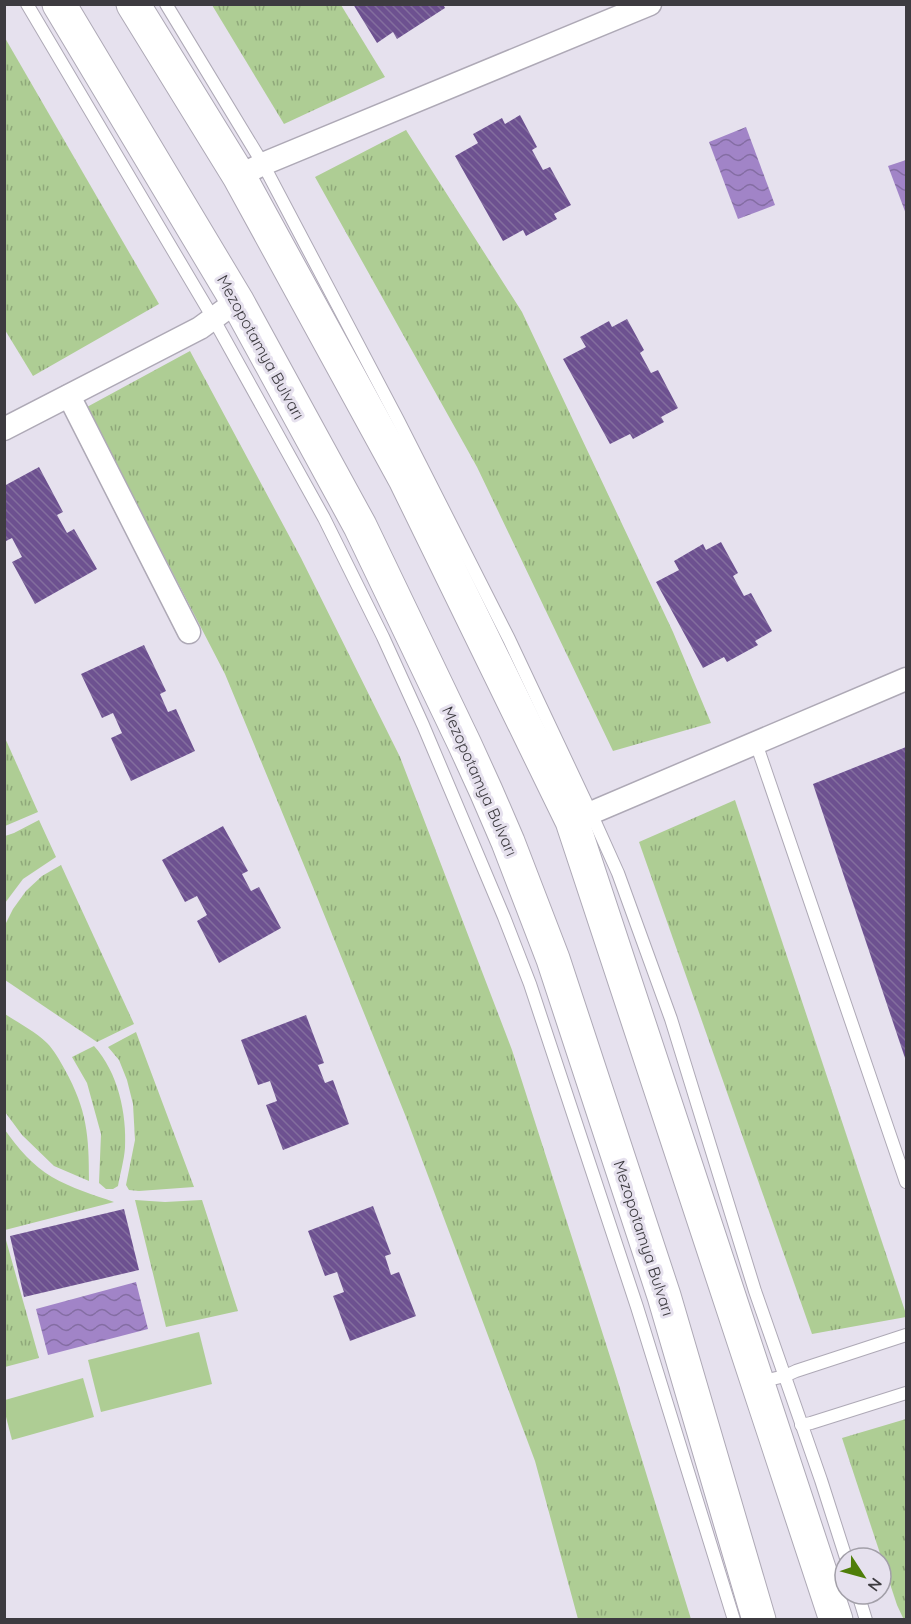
<svg xmlns="http://www.w3.org/2000/svg" width="911" height="1624" font-family="Quicksand,sans-serif">
<style>
.grass{fill:url(#grass-tufts)}
.garden{fill:#aecd94}
.water{fill:url(#water-waves)}
.building{fill:url(#building-back-hatch)}
.lines{fill:none;stroke-linecap:round;stroke-linejoin:round}
.lane-casing{stroke:#aea9b6;stroke-width:14}
.street-casing{stroke:#aea9b6;stroke-width:25}
.primary-casing{stroke:#aea9b6;stroke-width:35}
.lane{stroke:#fff;stroke-width:12}
.street{stroke:#fff;stroke-width:22}
.primary{stroke:#fff;stroke-width:33}
.labels{text-anchor:middle;stroke-width:6;stroke-linejoin:round;paint-order:stroke}
.street-label{font-size:16px;fill:#3d3b40;stroke:#e6e1ee}
</style>
<defs>
<pattern id="grass-tufts" width="24" height="20" patternUnits="userSpaceOnUse" patternTransform="scale(1.5)"><rect width="24" height="20" fill="#aecd94"/><path d="M3 7l-1-3M5 7V3M7 7l1-3M15 17l-1-3M17 17v-4M19 17l1-3" fill="none" stroke="#8fa87a"/></pattern>
<pattern id="water-waves" width="16" height="10" patternUnits="userSpaceOnUse" patternTransform="scale(1.5)"><rect width="16" height="10" fill="#a184c7"/><path d="M0 5q4-4 8 0t8 0" fill="none" stroke="#846da3"/></pattern>
<pattern id="building-back-hatch" width="6" height="6" patternUnits="userSpaceOnUse" patternTransform="scale(1.5)"><rect width="6" height="6" fill="#6d5190"/><path d="M-1 5l2 2M0 0l6 6M5-1l2 2" fill="none" stroke="#836e9e"/></pattern>
</defs>
<rect width="100%" height="100%" fill="#e6e1ee"/>
<g class="grass">
<path d="M 212,5 L 341,5 L 385,77 L 284,124 Z"/>
<path d="M 5,38 L 159,304 L 33,376 L 5,330 Z"/>
<path d="M 406,130 L 522,312 L 673,632 L 711,723 L 613,751 L 477,467 L 315,177 Z"/>
<path d="M 190,351 L 301,558 L 400,757 L 512,1050 L 614,1369 L 691,1619 L 578,1619 L 535,1461 L 406,1117 L 315,892 L 225,674 L 87,407 Z"/>
<path d="M 5,738 L 38,812 L 5,826 L 4,826 Z"/>
<path d="M 735,800 L 906,1314 L 906,1317 L 812,1334 L 639,842 Z"/>
<path d="M 39,820 L 56,857 L 23,879 L 5,903 L 5,836 L 14,833 Z"/>
<path d="M 61,865 L 134,1024 L 97,1042 L 5,980 L 5,925 L 13,909 L 26,891 L 42,876 Z"/>
<path d="M 5,1014 C 18,1023 35,1031 47,1043 C 54,1050 60,1061 65,1070 C 87,1110 89,1135 89,1181 L 54,1166 L 22,1135 L 5,1112 Z"/>
<path d="M 136,1032 L 194,1187 L 139,1191 L 129,1190 L 126,1185 L 135,1140 L 133,1104 L 127,1080 L 119,1060 L 108,1047 Z"/>
<path d="M 94,1046 C 118,1072 127,1114 125,1148 C 124,1161 120,1174 118,1186 L 113,1189 L 106,1189 L 99,1183 L 101,1134 L 87,1083 L 72,1057 Z"/>
<path d="M 5,1130 C 18,1148 33,1166 52,1177 C 71,1188 94,1195 114,1202 L 5,1230 Z"/>
<path d="M 135,1200 L 165,1202 L 202,1200 L 238,1311 L 166,1327 Z"/>
<path d="M 6,1240 L 39,1358 L 5,1367 L 4,1241 Z"/>
<path d="M 906,1419 L 906,1619 L 904,1620 L 897,1605 L 842,1438 Z"/>
</g>
<g class="garden">
<path d="M 199,1332 L 212,1384 L 101,1412 L 88,1360 Z"/>
<path d="M 83,1378 L 94,1417 L 12,1440 L 5,1413 L 5,1400 Z"/>
</g>
<g class="water">
<path d="M 746,127 L 775,205 L 738,219 L 709,142 Z"/>
<path d="M 906,160 L 906,214 L 888,166 Z"/>
<path d="M 136,1282 L 148,1329 L 48,1355 L 36,1309 Z"/>
</g>
<g class="building">
<path d="M 353,4 L 443,4 L 445,8 L 397,39 L 393,32 L 377,43 Z"/>
<path d="M 520,115 L 537,147 L 532,150 L 543,170 L 550,167 L 571,205 L 554,214 L 557,219 L 526,236 L 523,230 L 503,241 L 455,156 L 478,143 L 473,134 L 502,118 L 505,124 Z"/>
<path d="M 627,319 L 644,350 L 640,353 L 651,373 L 658,370 L 678,408 L 661,417 L 664,422 L 633,439 L 630,434 L 610,444 L 563,359 L 586,347 L 580,337 L 609,321 L 612,327 Z"/>
<path d="M 39,467 L 63,512 L 57,515 L 67,533 L 74,529 L 97,569 L 35,604 L 12,562 L 22,557 L 12,538 L 4,542 L 4,486 Z"/>
<path d="M 721,542 L 738,573 L 733,576 L 744,596 L 751,593 L 772,631 L 755,641 L 758,645 L 727,662 L 724,657 L 703,668 L 656,582 L 679,570 L 674,561 L 703,544 L 706,550 Z"/>
<path d="M 144,645 L 166,691 L 160,694 L 168,712 L 176,709 L 195,751 L 131,781 L 111,738 L 122,733 L 113,713 L 102,718 L 81,674 Z"/>
<path d="M 906,747 L 906,1061 L 813,784 Z"/>
<path d="M 223,826 L 248,871 L 242,874 L 251,891 L 259,887 L 281,928 L 219,963 L 197,921 L 207,915 L 197,896 L 185,902 L 162,860 Z"/>
<path d="M 306,1015 L 324,1063 L 318,1065 L 325,1083 L 333,1080 L 349,1124 L 283,1150 L 266,1105 L 277,1101 L 270,1081 L 258,1085 L 241,1040 Z"/>
<path d="M 373,1206 L 391,1254 L 385,1256 L 391,1275 L 399,1272 L 416,1316 L 350,1341 L 333,1296 L 344,1292 L 337,1272 L 325,1276 L 308,1231 Z"/>
<path d="M 124,1209 L 139,1270 L 24,1297 L 10,1236 Z"/>
</g>
<g class="lines">
<g class="lane-casing">
<g id="lane">
<path d="M 27,4 L 213,318 L 324,518 L 383,637 L 423,725 L 504,917 L 530,984 L 637,1307 L 734,1620"/>
<path d="M 166,4 L 263,164 L 398,420 L 509,639 L 591,813 L 618,873 L 671,1019 L 755,1291 L 821,1480 L 846,1558"/>
<path d="M 756,743 L 906,1182"/>
<path d="M 759,1382 L 785,1376 L 796,1371 L 906,1335"/>
<path d="M 801,1425 L 811,1423 L 906,1393"/>
<path d="M 858,1594 L 866,1620"/>
</g>
</g>
<g class="street-casing">
<g id="street">
<path d="M 239,176 L 263,164 L 650,4"/>
<path d="M 69,396 L 189,632"/>
<path d="M 4,429 L 200,328 L 237,301"/>
<path d="M 572,821 L 906,679"/>
</g>
</g>
<g class="primary-casing">
<g id="primary">
<path d="M 59,4 L 237,301 L 360,526 L 465,745 L 486,791 L 508,842 L 553,959 L 664,1296 L 759,1620"/>
<path d="M 133,4 L 239,176 L 405,479 L 572,821 L 836,1620"/>
</g>
</g>
<use href="#lane" class="lane"/>
<use href="#street" class="street"/>
<use href="#primary" class="primary"/>
</g>
<g class="labels">
<g class="street-label">
<text transform="translate(261 347) rotate(61)" y="6">Mezopotamya Bulvarı</text>
<text transform="translate(480 781) rotate(66)" y="6">Mezopotamya Bulvarı</text>
<text transform="translate(644 1238) rotate(72)" y="6">Mezopotamya Bulvarı</text>
</g>
</g>
<rect width="911" height="1624" fill="none" stroke="#3d3b40" stroke-width="12"/>
<g transform="translate(863 1576) rotate(126)"><circle r="28" fill="#e6e1ee" stroke="#a29fa8" stroke-width="1.5"/>
<path d="M0-4.5L10 22L0 15L-10 22Z" fill="#4f7e09"/>
<text y="-9" font-size="16" font-weight="bold" text-anchor="middle" fill="#3d3b40">N</text>
</g>
</svg>
